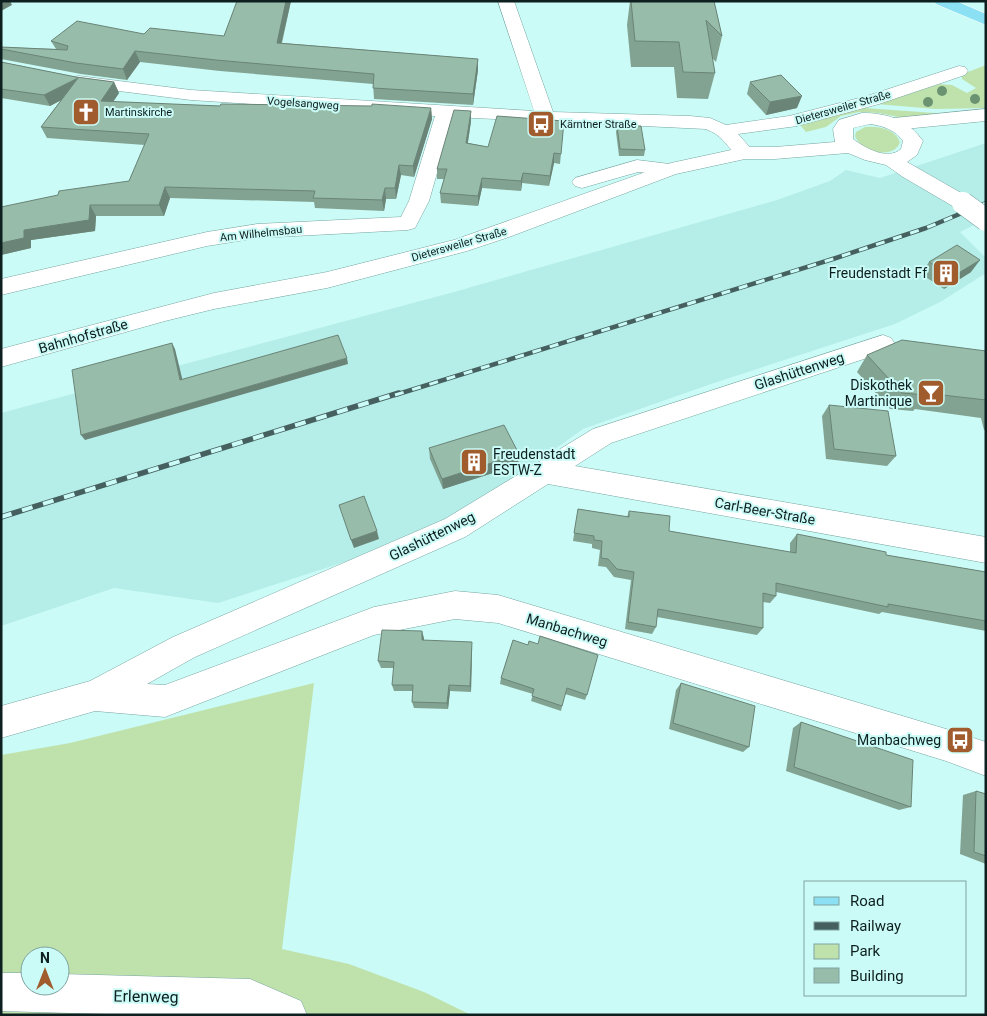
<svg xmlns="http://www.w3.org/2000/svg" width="987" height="1016" font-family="Roboto,sans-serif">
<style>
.built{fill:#b5ede9}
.green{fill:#bfe2ad;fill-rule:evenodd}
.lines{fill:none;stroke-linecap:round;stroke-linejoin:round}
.minor-casing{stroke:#77a5a1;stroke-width:1}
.tertiary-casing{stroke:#77a5a1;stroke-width:1}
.primary-casing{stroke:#fff;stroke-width:1}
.minor{fill:#fff;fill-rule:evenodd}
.tertiary{fill:#fff;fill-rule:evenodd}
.primary{fill:#8be0f4;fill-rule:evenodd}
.rail-far1-casing{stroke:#45605e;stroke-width:4.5}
.rail-casing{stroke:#45605e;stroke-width:5.5}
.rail-far1{stroke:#cbfbf7;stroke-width:3;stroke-dasharray:9;stroke-linecap:butt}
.rail{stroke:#cbfbf7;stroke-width:4;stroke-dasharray:11;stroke-linecap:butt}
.tertiary-bridge-casing{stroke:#77a5a1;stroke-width:23;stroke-linecap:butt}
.tertiary-bridge{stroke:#fff;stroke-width:22}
.tree{fill:#6b9271}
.wall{fill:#82a392}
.shaded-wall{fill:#6a8477}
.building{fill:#97bdaa;stroke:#6a8477}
.labels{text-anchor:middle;stroke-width:4;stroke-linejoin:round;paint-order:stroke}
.far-street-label{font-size:11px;fill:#0d1f1e;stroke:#cbfbf7}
.far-poi-label{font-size:11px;fill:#0d1f1e;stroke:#cbfbf7;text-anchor:start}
.poi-label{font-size:14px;fill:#0d1f1e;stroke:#cbfbf7;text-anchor:end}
.street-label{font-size:14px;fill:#0d1f1e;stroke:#cbfbf7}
.near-street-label{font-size:16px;fill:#0d1f1e;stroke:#cbfbf7}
</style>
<rect width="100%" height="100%" fill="#cbfbf7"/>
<path class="built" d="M 986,143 L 986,219 L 960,232 L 986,258 L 986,273 L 942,301 L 895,324 L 711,384 L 583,429 L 527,469 L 468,522 L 218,603 L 114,588 L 1,626 L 1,413 L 454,292 L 777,200 L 830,181 L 846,170 L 880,178 Z"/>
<g class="green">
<path d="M 986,65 L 986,108 L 935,109 L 876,104 L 940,84 L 952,85 L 967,93 L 976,88 L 962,79 L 962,76 L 968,72 Z"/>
<path d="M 865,108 L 949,114 L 903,118 L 879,113 L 859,112 L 841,116 L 826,127 L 806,132 L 800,125 Z"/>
<path d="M 865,127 C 878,126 894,128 900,142 C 894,161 860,151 855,136 L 856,132 Z"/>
<path d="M 314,683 L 282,949 L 349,964 L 424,992 L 471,1015 L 1,1015 L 1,755 L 70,743 ZM 30,956 L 60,956 L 60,986 L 30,986 Z"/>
</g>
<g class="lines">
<g class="minor-casing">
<g id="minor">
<path d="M 498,1 L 514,1 L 553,112 L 690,116 L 710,118 L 726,125 L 789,116 L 867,96 L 959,66 L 965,67 L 968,71 L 965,75 L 879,104 L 797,126 L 738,134 L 755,153 L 752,157 C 734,162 730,144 717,135 C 714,132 709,131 706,129 L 453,117 L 429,201 L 415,228 L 408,230 L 257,238 L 207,246 L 1,295 L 1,279 L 207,232 L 257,224 L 401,217 L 409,201 L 435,116 L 191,100 L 79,86 L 73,85 L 70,81 L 73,77 L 79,76 L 191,90 L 534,111 Z"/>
<path d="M 986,109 L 986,121 L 894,130 L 887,128 L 885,124 L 887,120 L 894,118 Z"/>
<path d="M 637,160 L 678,165 L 681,169 L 678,173 L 671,175 L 638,172 L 582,188 L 575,186 L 572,182 L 575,178 Z"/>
<path d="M 883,335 L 891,338 L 895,344 L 891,350 L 611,443 L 575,466 L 986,537 L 986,563 L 548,484 L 465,537 L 195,657 L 147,684 L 165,685 L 374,607 L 455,591 L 498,595 L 946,729 L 986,742 L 986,776 L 946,761 L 498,623 L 455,619 L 374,635 L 165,717 L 95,711 L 1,738 L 1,706 L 90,681 L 173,637 L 445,519 L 593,429 Z"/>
<path d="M 1,973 L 30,973 L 30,986 L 60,986 L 60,974 L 250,979 L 301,1001 L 307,1015 L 141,1015 L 1,1011 Z"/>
</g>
</g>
<g class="tertiary-casing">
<path id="tertiary" d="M 862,113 C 888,113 908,120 923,141 L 917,155 L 907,162 L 970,198 L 973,203 L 970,208 L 963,210 L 956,208 L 903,177 L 886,165 L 865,160 L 848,153 L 775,159 L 745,159 L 676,174 L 509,237 L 467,251 L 327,288 L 214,309 L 165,321 L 1,367 L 1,349 L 214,293 L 327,272 L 454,240 L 671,163 L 745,147 L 775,147 L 835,142 L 833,129 L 839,120 ZM 870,124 C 884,126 895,130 903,141 L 901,149 C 888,161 865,148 853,139 L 853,128 Z"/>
</g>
<g class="primary-casing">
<path id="primary" d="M 934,1 L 956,1 L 986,14 L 986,25 L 936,4 Z"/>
</g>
<use href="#minor" class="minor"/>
<use href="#tertiary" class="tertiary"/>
<use href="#primary" class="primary"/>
<g class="rail-far1-casing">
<path id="rail-far1" d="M 395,395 L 836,258 L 926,228 L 986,203"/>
</g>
<g class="rail-casing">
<path id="rail" d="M 1,517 L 399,393"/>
</g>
<use href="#rail-far1" class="rail-far1"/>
<use href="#rail" class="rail"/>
<g class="tertiary-bridge-casing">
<path id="tertiary-bridge" d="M 963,203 L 986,220"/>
</g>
<use href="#tertiary-bridge" class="tertiary-bridge"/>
</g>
<g class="tree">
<circle cx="942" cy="91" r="5"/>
<circle cx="975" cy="99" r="5"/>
<circle cx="928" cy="102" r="5"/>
</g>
<g class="wall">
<path d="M 237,1 L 291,1 L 282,43 L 478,59 L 478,70 L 473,105 L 374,99 L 373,84 L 220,71 L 140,62 L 127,80 L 81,74 L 1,59 L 1,47 L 56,49 L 51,41 L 144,34 L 224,36 Z"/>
<path d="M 630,1 L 714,1 L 722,36 L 716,62 L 712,58 L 715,73 L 708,99 L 677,98 L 674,67 L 631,67 L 627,25 Z"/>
<path d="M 1,62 L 76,77 L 114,82 L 119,93 L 113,102 L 220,106 L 431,108 L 432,119 L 414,177 L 401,175 L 396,199 L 386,199 L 384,211 L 315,208 L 314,202 L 170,198 L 164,216 L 96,216 L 95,231 L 31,240 L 31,248 L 1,255 L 129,181 L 145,145 L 47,138 L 41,127 L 61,100 L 50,106 L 1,98 Z"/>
<path d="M 750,82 L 797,108 L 766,115 L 747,94 Z"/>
<path d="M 471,121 L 468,143 L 488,147 L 564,121 L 560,164 L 554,163 L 549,186 L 522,183 L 521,191 L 482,188 L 478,206 L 441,203 L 440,193 L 444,179 L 437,179 L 437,169 Z"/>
<path d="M 617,126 L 645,150 L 644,156 L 619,156 L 616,132 Z"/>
<path d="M 929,262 L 971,272 L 944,289 L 921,274 Z"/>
<path d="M 986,351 L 986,430 L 984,430 L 981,418 L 915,409 L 913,411 L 890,409 L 857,372 L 867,355 Z"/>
<path d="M 829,405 L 896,456 L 887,466 L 826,459 L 822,416 Z"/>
<path d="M 429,448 L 519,454 L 518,465 L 443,489 L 430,459 Z"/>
<path d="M 578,509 L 627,517 L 629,511 L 669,531 L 790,552 L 790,543 L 797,534 L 886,555 L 986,572 L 986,631 L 882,612 L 879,614 L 776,592 L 776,596 L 770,603 L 763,602 L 763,628 L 757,635 L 657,617 L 656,627 L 652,634 L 625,629 L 631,580 L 614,577 L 606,567 L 598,566 L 600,550 L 592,548 L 592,544 L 573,541 Z"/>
<path d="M 424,638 L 424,640 L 472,648 L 471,692 L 450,691 L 448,709 L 414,708 L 412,702 L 412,691 L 394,691 L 392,685 L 394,668 L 381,668 L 378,661 Z"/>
<path d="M 513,640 L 587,695 L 585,700 L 565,694 L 561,711 L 531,701 L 533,694 L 500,684 L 501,678 Z"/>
<path d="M 681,683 L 749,747 L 743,752 L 669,729 L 676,690 Z"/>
<path d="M 801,722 L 911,807 L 899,810 L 786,771 L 793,728 Z"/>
<path d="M 976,791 L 986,794 L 986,864 L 960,854 L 963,795 Z"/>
</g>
<g class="shaded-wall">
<path d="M 1,1 L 10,1 L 12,5 L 1,11 Z"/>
<path d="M 286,1 L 291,1 L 279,53 L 277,43 Z"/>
<path d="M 135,51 L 140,62 L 127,80 L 123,69 Z"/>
<path d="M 478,59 L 478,70 L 473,105 L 473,94 Z"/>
<path d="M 78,78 L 83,89 L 50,106 L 44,95 Z"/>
<path d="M 114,82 L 119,93 L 106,112 L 101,101 Z"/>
<path d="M 802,96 L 797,108 L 766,115 L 770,102 Z"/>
<path d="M 431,108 L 432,119 L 414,177 L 413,166 Z"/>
<path d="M 471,111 L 471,121 L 466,153 L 466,143 Z"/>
<path d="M 554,153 L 554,163 L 549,186 L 550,176 Z"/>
<path d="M 399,165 L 401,175 L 396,199 L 395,188 Z"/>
<path d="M 523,173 L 522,183 L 521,191 L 521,181 Z"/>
<path d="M 482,178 L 482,188 L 478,206 L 478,196 Z"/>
<path d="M 165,187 L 170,198 L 164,216 L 159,205 Z"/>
<path d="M 385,188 L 386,199 L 384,211 L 382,200 Z"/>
<path d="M 90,205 L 96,216 L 95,231 L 31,240 L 31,248 L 1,255 L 1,243 L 24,230 Z"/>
<path d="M 980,260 L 971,272 L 944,289 L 952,277 Z"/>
<path d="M 172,343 L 175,349 L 184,386 L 180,380 Z"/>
<path d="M 347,358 L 348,364 L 85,440 L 81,435 Z"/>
<path d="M 519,454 L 518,465 L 443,489 L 442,479 Z"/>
<path d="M 377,531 L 379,539 L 354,548 L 351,540 Z"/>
<path d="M 422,631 L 424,638 L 423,647 L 422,640 Z"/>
<path d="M 472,642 L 472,648 L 471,692 L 470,686 Z"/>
<path d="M 449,685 L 450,691 L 448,709 L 447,703 Z"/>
</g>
<g class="building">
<path d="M 237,1 L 286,1 L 277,43 L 478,59 L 473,94 L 373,88 L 374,74 L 216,60 L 135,51 L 123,69 L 76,63 L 1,49 L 1,47 L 67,50 L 68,46 L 51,41 L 77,21 L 144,34 L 150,28 L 224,36 Z"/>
<path d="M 631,1 L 714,1 L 722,36 L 706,20 L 715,73 L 683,72 L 679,42 L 635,41 Z"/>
<path d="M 1,62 L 76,77 L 114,82 L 101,101 L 220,106 L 221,104 L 372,106 L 372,104 L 431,108 L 413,166 L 399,165 L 395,188 L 385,188 L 382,200 L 313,198 L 315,191 L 165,187 L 159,205 L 90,205 L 89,220 L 24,230 L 24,238 L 1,243 L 1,207 L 58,195 L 59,191 L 129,181 L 149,134 L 41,127 L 78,78 L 44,95 L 1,89 Z"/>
<path d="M 781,75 L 802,96 L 770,102 L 750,82 Z"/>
<path d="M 454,110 L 471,111 L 466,143 L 488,147 L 497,116 L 564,121 L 561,154 L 554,153 L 550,176 L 523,173 L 521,181 L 482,178 L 478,196 L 440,193 L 447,169 L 437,169 Z"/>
<path d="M 617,126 L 641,126 L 645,150 L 620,149 Z"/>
<path d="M 957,245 L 980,260 L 952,277 L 929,262 Z"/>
<path d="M 338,335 L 347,358 L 81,435 L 72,370 L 172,343 L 180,380 Z"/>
<path d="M 902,340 L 986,351 L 986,400 L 925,393 L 926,395 L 902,393 L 867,355 Z"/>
<path d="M 829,405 L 888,411 L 896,456 L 834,449 Z"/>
<path d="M 504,425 L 519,454 L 442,479 L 429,448 Z"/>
<path d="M 364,496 L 377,531 L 351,540 L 339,505 Z"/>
<path d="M 578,509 L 629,517 L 629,511 L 670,516 L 669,531 L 796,553 L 797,534 L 886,552 L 886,555 L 986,572 L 986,621 L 888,604 L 888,607 L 776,583 L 776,596 L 763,593 L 763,628 L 658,609 L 656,627 L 628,622 L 634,572 L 617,569 L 608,559 L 601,558 L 602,541 L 594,540 L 594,536 L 574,533 Z"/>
<path d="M 382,630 L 422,631 L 422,640 L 472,642 L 470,686 L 449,685 L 447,703 L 412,702 L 413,685 L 392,685 L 394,662 L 378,661 Z"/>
<path d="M 540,636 L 598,655 L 587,695 L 567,688 L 562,706 L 532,696 L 534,689 L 501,678 L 513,640 L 528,645 L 529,641 L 538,644 Z"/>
<path d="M 681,683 L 755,706 L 749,747 L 673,723 Z"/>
<path d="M 801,722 L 913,760 L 911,807 L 794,767 Z"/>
<path d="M 976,791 L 986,794 L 986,856 L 974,852 Z"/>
</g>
<defs>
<g id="church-square" transform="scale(1.4375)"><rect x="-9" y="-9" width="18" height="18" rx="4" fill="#a15c2e" stroke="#cbfbf7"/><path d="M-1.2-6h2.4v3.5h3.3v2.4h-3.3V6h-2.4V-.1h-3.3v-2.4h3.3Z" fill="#fff"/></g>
<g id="bus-square" transform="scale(1.4375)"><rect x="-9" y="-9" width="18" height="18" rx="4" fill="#a15c2e" stroke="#cbfbf7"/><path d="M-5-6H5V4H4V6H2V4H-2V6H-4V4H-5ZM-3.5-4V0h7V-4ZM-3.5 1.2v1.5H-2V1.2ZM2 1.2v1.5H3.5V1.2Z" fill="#fff"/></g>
<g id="building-square" transform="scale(1.4375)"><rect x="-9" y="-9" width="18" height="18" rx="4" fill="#a15c2e" stroke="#cbfbf7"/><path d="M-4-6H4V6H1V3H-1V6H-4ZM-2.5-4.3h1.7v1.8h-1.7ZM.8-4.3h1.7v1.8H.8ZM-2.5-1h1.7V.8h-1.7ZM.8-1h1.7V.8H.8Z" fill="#fff"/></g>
<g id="bar-square" transform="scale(1.4375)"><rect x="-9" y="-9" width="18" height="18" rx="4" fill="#a15c2e" stroke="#cbfbf7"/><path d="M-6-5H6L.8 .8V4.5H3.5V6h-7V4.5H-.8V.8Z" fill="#fff"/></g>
</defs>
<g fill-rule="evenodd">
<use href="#church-square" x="86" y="112"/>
<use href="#bus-square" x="541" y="124"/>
<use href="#building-square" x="946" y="273"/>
<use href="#bar-square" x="931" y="393"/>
<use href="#building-square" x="474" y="462"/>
<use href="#bus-square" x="960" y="740"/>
</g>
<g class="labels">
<g class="far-street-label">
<text transform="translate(303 103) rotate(4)" y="4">Vogelsangweg</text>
<text transform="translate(843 107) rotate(-16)" y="4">Dietersweiler Straße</text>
<text transform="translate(261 233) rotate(-6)" y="4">Am Wilhelmsbau</text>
<text transform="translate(459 244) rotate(-16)" y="4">Dietersweiler Straße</text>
</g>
<g class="far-poi-label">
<text x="105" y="116">Martinskirche</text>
<text x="560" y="128">Kärntner Straße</text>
</g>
<g class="poi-label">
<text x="927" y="278">Freudenstadt Ff</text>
<text x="912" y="390">Diskothek<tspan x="912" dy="16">Martinique</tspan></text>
<text x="493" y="459" text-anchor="start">Freudenstadt<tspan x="493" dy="16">ESTW-Z</tspan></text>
<text x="941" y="745">Manbachweg</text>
</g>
<g class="street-label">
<text transform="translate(83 336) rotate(-16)" y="5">Bahnhofstraße</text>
<text transform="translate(799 371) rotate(-18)" y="5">Glashüttenweg</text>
<text transform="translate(765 511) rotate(10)" y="5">Carl-Beer-Straße</text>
<text transform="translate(432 536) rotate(-26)" y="5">Glashüttenweg</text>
<text transform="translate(567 630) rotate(17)" y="5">Manbachweg</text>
</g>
<g class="near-street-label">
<text transform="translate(146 996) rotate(1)" y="6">Erlenweg</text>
</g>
</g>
<rect width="987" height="1016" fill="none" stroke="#0d1f1e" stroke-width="5"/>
<rect x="804" y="881" width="162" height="115" fill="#cbfbf7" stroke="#7fa3a0"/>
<rect x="814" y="897" width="25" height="8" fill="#8be0f4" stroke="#7fa3a0"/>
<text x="850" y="906" font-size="15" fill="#0d1f1e">Road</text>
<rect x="814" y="922" width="25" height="8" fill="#45605e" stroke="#7fa3a0"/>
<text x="850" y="931" font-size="15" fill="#0d1f1e">Railway</text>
<rect x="814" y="944" width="25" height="15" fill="#bfe2ad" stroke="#7fa3a0"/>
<text x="850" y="956" font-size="15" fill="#0d1f1e">Park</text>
<rect x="814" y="968" width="25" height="15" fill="#97bdaa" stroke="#7fa3a0"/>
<text x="850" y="981" font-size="15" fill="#0d1f1e">Building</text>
<g transform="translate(45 971)"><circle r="24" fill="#cbfbf7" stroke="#7fa3a0"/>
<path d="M0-4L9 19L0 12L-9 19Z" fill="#a15c2e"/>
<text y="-8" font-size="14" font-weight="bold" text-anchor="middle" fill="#0d1f1e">N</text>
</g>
</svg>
